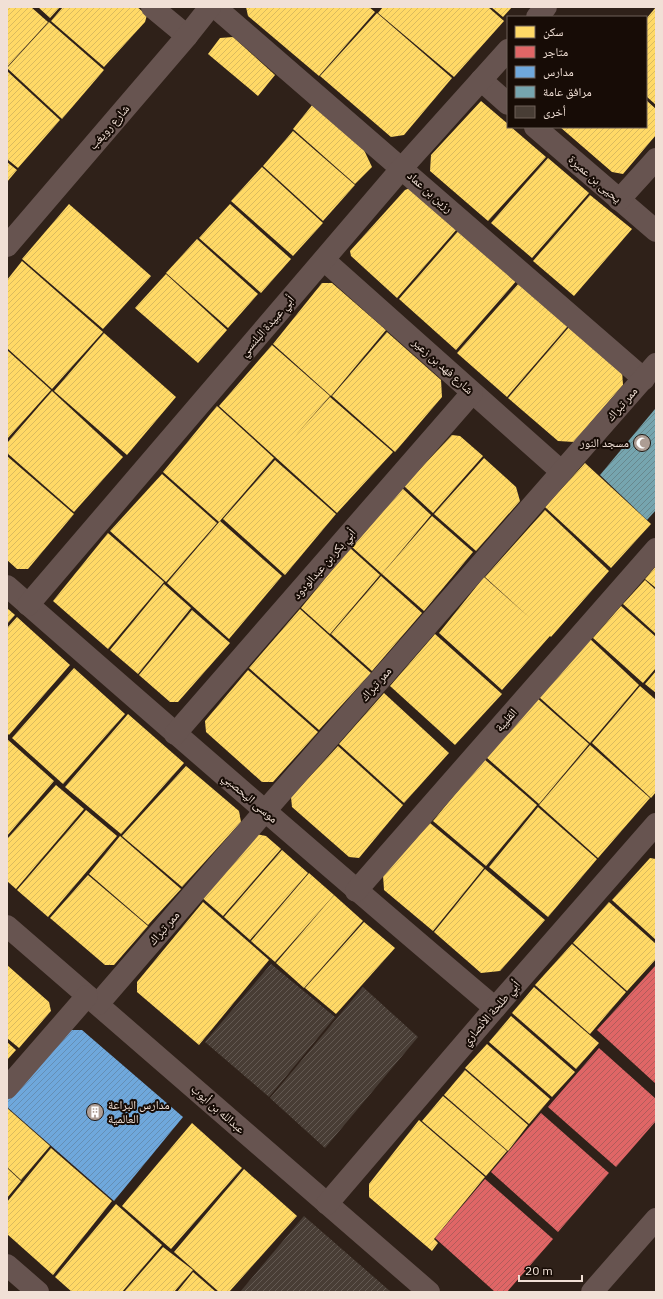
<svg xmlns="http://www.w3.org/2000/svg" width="663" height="1299" font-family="'IBM Plex Sans','Noto Naskh Arabic',sans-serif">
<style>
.homes{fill:url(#homes-hatch)}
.shops{fill:url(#shops-hatch)}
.schools{fill:url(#schools-hatch)}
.public{fill:url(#public-hatch)}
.building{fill:url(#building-hatch)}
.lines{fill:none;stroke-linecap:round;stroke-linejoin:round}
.minor{stroke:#675450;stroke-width:22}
.labels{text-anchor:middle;stroke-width:4;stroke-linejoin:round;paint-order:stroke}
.street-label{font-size:12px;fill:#f1e0d6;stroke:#170c06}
.poi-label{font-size:12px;fill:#f1e0d6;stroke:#170c06;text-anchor:end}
</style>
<defs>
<pattern id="homes-hatch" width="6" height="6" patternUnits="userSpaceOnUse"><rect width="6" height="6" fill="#ffd966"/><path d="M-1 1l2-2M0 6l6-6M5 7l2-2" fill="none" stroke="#dabb5e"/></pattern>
<pattern id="shops-hatch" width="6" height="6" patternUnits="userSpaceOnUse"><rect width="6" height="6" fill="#e06666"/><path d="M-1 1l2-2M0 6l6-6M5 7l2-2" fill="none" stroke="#b25c5b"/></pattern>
<pattern id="schools-hatch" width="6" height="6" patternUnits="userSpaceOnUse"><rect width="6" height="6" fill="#6fa8dc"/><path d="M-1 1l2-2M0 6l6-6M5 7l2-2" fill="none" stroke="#658fb5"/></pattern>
<pattern id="public-hatch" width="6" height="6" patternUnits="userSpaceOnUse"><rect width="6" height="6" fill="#76a5af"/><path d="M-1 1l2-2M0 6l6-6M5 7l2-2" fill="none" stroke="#68888e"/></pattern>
<pattern id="building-hatch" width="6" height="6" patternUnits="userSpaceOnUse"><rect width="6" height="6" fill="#483d35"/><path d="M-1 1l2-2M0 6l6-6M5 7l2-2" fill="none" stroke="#635952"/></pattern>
</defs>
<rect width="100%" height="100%" fill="#2f2119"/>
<g class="homes">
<path d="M 7,7 L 31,7 L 48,22 L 7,67 Z"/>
<path d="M 38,7 L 60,7 L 50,18 Z"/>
<path d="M 63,7 L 137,7 L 147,15 L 145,22 L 104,67 L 51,21 Z"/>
<path d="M 246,7 L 369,7 L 375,12 L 319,76 L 248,16 Z"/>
<path d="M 383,7 L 488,7 L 504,21 L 454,77 L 378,13 Z"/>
<path d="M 491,7 L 512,7 L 503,17 Z"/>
<path d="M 656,7 L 656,105 L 646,96 L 646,19 Z"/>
<path d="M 377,13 L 452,78 L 404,135 L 391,137 L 320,76 Z"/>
<path d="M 49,22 L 104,70 L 62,119 L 7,68 Z"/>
<path d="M 233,37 L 275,75 L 258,96 L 208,54 L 220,38 Z"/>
<path d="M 7,71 L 60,120 L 18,168 L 7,159 Z"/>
<path d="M 646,100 L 656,109 L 656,135 L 623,174 L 612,172 L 560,127 L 646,127 Z"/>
<path d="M 481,101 L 508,124 L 508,127 L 511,127 L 546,157 L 488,221 L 430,171 L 431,155 Z"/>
<path d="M 313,104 L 364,150 L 372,167 L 355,184 L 293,129 Z"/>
<path d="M 293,131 L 355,185 L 323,221 L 263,166 Z"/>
<path d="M 548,158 L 589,193 L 532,258 L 491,223 Z"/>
<path d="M 7,162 L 17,170 L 7,182 Z"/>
<path d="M 262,167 L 323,223 L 293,256 L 231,201 Z"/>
<path d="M 410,188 L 457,229 L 397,298 L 351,256 L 350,251 L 405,190 Z"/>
<path d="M 590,195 L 632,229 L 574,296 L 533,261 Z"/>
<path d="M 69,204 L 151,276 L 103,329 L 22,259 Z"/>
<path d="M 230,204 L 291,259 L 261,293 L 199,238 Z"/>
<path d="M 459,230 L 518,279 L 456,350 L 399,299 Z"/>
<path d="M 197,239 L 258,294 L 228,328 L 166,273 Z"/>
<path d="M 22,261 L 103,332 L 52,389 L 7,348 L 7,280 Z"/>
<path d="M 166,274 L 227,330 L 198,363 L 135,308 Z"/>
<path d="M 520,282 L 568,326 L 507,397 L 457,353 Z"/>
<path d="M 322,283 L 332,283 L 386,330 L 331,396 L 273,344 Z"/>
<path d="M 569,327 L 622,371 L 623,385 L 574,442 L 558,441 L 508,398 Z"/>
<path d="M 387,332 L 441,380 L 442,397 L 395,452 L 332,396 Z"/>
<path d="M 104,333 L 176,397 L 127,455 L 54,391 Z"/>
<path d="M 272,345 L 330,396 L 294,437 L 330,397 L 393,452 L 337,513 L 219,406 Z"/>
<path d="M 7,350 L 51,390 L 7,439 Z"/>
<path d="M 52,391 L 123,457 L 74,512 L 7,453 L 7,443 Z"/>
<path d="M 217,406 L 274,458 L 219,522 L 163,472 Z"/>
<path d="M 452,435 L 460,436 L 483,456 L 433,513 L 404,486 Z"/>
<path d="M 7,456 L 74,514 L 28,569 L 17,569 L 7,560 Z"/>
<path d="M 484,458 L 516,487 L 520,501 L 476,551 L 434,514 Z"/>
<path d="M 275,460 L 336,514 L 285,575 L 223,519 Z"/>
<path d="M 585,463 L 651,524 L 611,568 L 545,507 Z"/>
<path d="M 162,474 L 217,523 L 166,582 L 110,531 Z"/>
<path d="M 402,488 L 431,515 L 382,574 L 352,547 Z"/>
<path d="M 545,510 L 609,571 L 551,637 L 550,636 L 502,690 L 439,633 L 484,577 L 530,618 L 485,577 Z"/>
<path d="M 432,516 L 473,552 L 424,611 L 382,574 Z"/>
<path d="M 220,521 L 282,576 L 229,639 L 167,583 Z"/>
<path d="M 108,533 L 164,582 L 108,649 L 53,601 Z"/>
<path d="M 350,548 L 380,575 L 330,634 L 301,608 Z"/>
<path d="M 656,566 L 656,588 L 645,579 Z"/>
<path d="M 381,576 L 422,613 L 372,671 L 331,634 Z"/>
<path d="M 645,580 L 656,590 L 656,634 L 623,604 Z"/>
<path d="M 164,584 L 191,608 L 138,674 L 110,650 Z"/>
<path d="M 621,606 L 656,637 L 656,668 L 643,683 L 593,638 Z"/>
<path d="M 7,608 L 15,615 L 7,624 Z"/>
<path d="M 300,609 L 371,673 L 319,730 L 249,668 Z"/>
<path d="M 192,610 L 230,643 L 178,702 L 170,702 L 139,675 Z"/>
<path d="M 17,617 L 70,665 L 9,735 L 7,733 L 7,628 Z"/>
<path d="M 435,634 L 502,694 L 455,745 L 390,686 Z"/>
<path d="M 589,638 L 639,685 L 590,743 L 539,697 Z"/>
<path d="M 74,668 L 125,714 L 63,784 L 12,738 Z"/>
<path d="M 248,670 L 318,732 L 273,782 L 262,782 L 206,732 L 205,721 Z"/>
<path d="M 656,671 L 656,693 L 645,684 Z"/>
<path d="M 640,686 L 656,700 L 656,792 L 651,798 L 592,743 Z"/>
<path d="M 384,693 L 449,753 L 404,803 L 339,744 Z"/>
<path d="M 537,698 L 589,744 L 539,804 L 486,757 Z"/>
<path d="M 128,714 L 184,763 L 121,834 L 65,787 Z"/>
<path d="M 7,739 L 54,781 L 7,836 Z"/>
<path d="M 590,745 L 650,798 L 598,858 L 539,805 Z"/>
<path d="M 338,746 L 403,805 L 359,858 L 349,857 L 292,807 L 291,797 Z"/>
<path d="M 484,759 L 537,805 L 486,866 L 433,821 Z"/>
<path d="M 186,766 L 239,811 L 241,822 L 182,887 L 122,836 Z"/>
<path d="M 56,785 L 84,809 L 16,889 L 7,881 L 7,839 Z"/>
<path d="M 538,807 L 597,859 L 548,917 L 489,867 Z"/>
<path d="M 86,810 L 117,836 L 48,917 L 17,890 Z"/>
<path d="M 430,823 L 484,868 L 433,931 L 384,890 L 383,875 Z"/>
<path d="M 256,834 L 266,836 L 281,849 L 223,916 L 200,896 Z"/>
<path d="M 120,836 L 181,889 L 148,925 L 89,874 Z"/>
<path d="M 282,850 L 308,873 L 250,940 L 224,917 Z"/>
<path d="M 650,858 L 656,859 L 656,940 L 612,900 Z"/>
<path d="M 485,869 L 545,920 L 500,971 L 481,973 L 434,932 Z"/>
<path d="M 309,873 L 334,895 L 275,962 L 251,941 Z"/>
<path d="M 88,875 L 148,926 L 114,965 L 105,965 L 50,918 Z"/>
<path d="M 334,895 L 363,921 L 304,988 L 276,963 Z"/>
<path d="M 203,902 L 269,960 L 199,1045 L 137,992 L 137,982 Z"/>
<path d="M 609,902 L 656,944 L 656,959 L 627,991 L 573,943 Z"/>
<path d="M 364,922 L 395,948 L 336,1014 L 305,988 Z"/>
<path d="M 572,944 L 626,992 L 590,1034 L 535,985 Z"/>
<path d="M 7,965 L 49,1002 L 51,1011 L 19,1048 L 7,1038 Z"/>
<path d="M 534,987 L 599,1043 L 576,1069 L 512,1013 Z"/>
<path d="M 511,1016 L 575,1072 L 552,1097 L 489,1042 Z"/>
<path d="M 7,1042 L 16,1050 L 7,1060 Z"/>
<path d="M 487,1044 L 550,1099 L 529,1124 L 465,1068 Z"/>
<path d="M 465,1070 L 528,1125 L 508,1151 L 444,1095 Z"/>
<path d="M 443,1096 L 507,1151 L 486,1176 L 422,1121 Z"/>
<path d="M 7,1108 L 50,1146 L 21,1180 L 7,1167 Z"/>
<path d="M 419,1120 L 485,1177 L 434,1239 L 438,1243 L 432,1251 L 369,1197 L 369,1184 Z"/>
<path d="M 192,1123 L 242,1168 L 171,1249 L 122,1206 Z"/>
<path d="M 51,1148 L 112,1201 L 53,1275 L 7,1234 L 7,1202 Z"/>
<path d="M 7,1168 L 21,1181 L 7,1198 Z"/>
<path d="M 244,1169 L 297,1216 L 229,1292 L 219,1292 L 174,1252 Z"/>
<path d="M 116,1204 L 162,1245 L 122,1292 L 72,1292 L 55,1277 Z"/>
<path d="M 163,1247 L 193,1270 L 174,1292 L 124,1292 Z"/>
<path d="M 193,1272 L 216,1292 L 177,1292 Z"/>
</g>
<g class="shops">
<path d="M 656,965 L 656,1084 L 597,1030 Z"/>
<path d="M 599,1048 L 656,1099 L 656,1121 L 616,1167 L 548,1107 Z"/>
<path d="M 541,1113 L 609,1173 L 558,1232 L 491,1172 Z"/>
<path d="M 485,1179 L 553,1239 L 507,1292 L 495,1292 L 435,1238 Z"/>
</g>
<path class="schools" d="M 68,1030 L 82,1030 L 183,1117 L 114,1201 L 7,1107 L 7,1100 Z"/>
<path class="public" d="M 655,409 L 656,510 L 647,520 L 600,475 Z"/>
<g class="building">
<path d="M 271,964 L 335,1017 L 269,1097 L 205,1042 Z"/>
<path d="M 363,987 L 418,1037 L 325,1148 L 270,1098 Z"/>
<path d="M 304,1216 L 391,1292 L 240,1292 Z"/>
</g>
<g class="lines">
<g class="minor">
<path d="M 152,7 L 187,36"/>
<path d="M 215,7 L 644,379"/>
<path d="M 537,17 L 546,7"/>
<path d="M 481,80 L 508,104"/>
<path d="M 535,127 L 656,231"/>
<path d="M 619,200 L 656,159"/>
<path d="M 7,246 L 187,36 L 210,7"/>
<path d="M 324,260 L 562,472"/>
<path d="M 7,586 C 169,728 331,869 495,1008"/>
<path d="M 28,605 L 402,168 L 508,50"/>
<path d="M 175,734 L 472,393"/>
<path d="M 356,891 L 656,549"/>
<path d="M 7,926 L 429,1292"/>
<path d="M 98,1004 L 265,811 L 656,364"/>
<path d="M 7,1088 L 87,996"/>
<path d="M 327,1204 L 495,1008 L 656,824"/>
<path d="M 7,1265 L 38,1292"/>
<path d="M 592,1292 L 656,1219"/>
</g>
</g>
<defs>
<g id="mosque-disc" transform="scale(0.9)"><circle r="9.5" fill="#ad9d94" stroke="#170c06"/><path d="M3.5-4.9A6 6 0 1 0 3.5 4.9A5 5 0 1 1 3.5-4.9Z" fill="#fff"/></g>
<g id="building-disc" transform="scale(0.9)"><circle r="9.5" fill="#ad9d94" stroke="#170c06"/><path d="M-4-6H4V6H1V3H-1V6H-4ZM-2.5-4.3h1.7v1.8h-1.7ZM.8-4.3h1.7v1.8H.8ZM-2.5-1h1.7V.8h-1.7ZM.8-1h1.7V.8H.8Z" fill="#fff"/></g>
</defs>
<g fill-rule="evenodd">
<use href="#mosque-disc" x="642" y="443"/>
<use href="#building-disc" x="95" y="1112"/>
</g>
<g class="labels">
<g class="street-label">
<text transform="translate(109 127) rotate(-49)" y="4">شارع رويغب</text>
<text transform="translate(595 179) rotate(41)" y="4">يحيى بن عميرة</text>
<text transform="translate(430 192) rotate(41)" y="4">رزين بن عماد</text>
<text transform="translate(267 326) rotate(-49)" y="4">أبي عبيدة البلنسي</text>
<text transform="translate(443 366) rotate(42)" y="4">شارع فهد بن زعير</text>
<text transform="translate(622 404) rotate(-49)" y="4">ممر تبراك</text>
<text transform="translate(324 564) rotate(-49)" y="4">أبي بكر بن عبدالودود</text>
<text transform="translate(376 684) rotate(-49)" y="4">ممر تبراك</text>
<text transform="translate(506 720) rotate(-49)" y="4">القليبة</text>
<text transform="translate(250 798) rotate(41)" y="4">موسى اليحصبي</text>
<text transform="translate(164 928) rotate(-49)" y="4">ممر تبراك</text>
<text transform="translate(491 1013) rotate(-49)" y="4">أبي طلحة الأنصاري</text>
<text transform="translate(218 1109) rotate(41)" y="4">عبدالله بن أيوب</text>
</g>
<g class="poi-label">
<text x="629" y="447">مسجد النور</text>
<text x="108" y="1109" text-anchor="start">مدارس البراعة<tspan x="108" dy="14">العالمية</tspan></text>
</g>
</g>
<rect width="663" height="1299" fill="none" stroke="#f1e0d6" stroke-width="16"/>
<rect x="507" y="16" width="140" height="112" fill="#170c06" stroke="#6e6159"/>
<rect x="515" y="26" width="20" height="12" fill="#ffd966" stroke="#6e6159"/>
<text x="543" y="36" font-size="12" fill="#f1e0d6">سكن</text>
<rect x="515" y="46" width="20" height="12" fill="#e06666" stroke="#6e6159"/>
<text x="543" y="56" font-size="12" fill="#f1e0d6">متاجر</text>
<rect x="515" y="66" width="20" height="12" fill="#6fa8dc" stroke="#6e6159"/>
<text x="543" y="76" font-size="12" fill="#f1e0d6">مدارس</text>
<rect x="515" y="86" width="20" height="12" fill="#76a5af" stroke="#6e6159"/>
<text x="543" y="96" font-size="12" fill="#f1e0d6">مرافق عامة</text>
<rect x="515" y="106" width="20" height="12" fill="#483d35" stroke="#6e6159"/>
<text x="543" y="116" font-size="12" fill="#f1e0d6">أخرى</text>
<path d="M519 1275v6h63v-6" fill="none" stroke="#f1e0d6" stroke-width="2"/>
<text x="525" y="1275" font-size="12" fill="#f1e0d6" stroke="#170c06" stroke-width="3" paint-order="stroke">20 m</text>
</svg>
